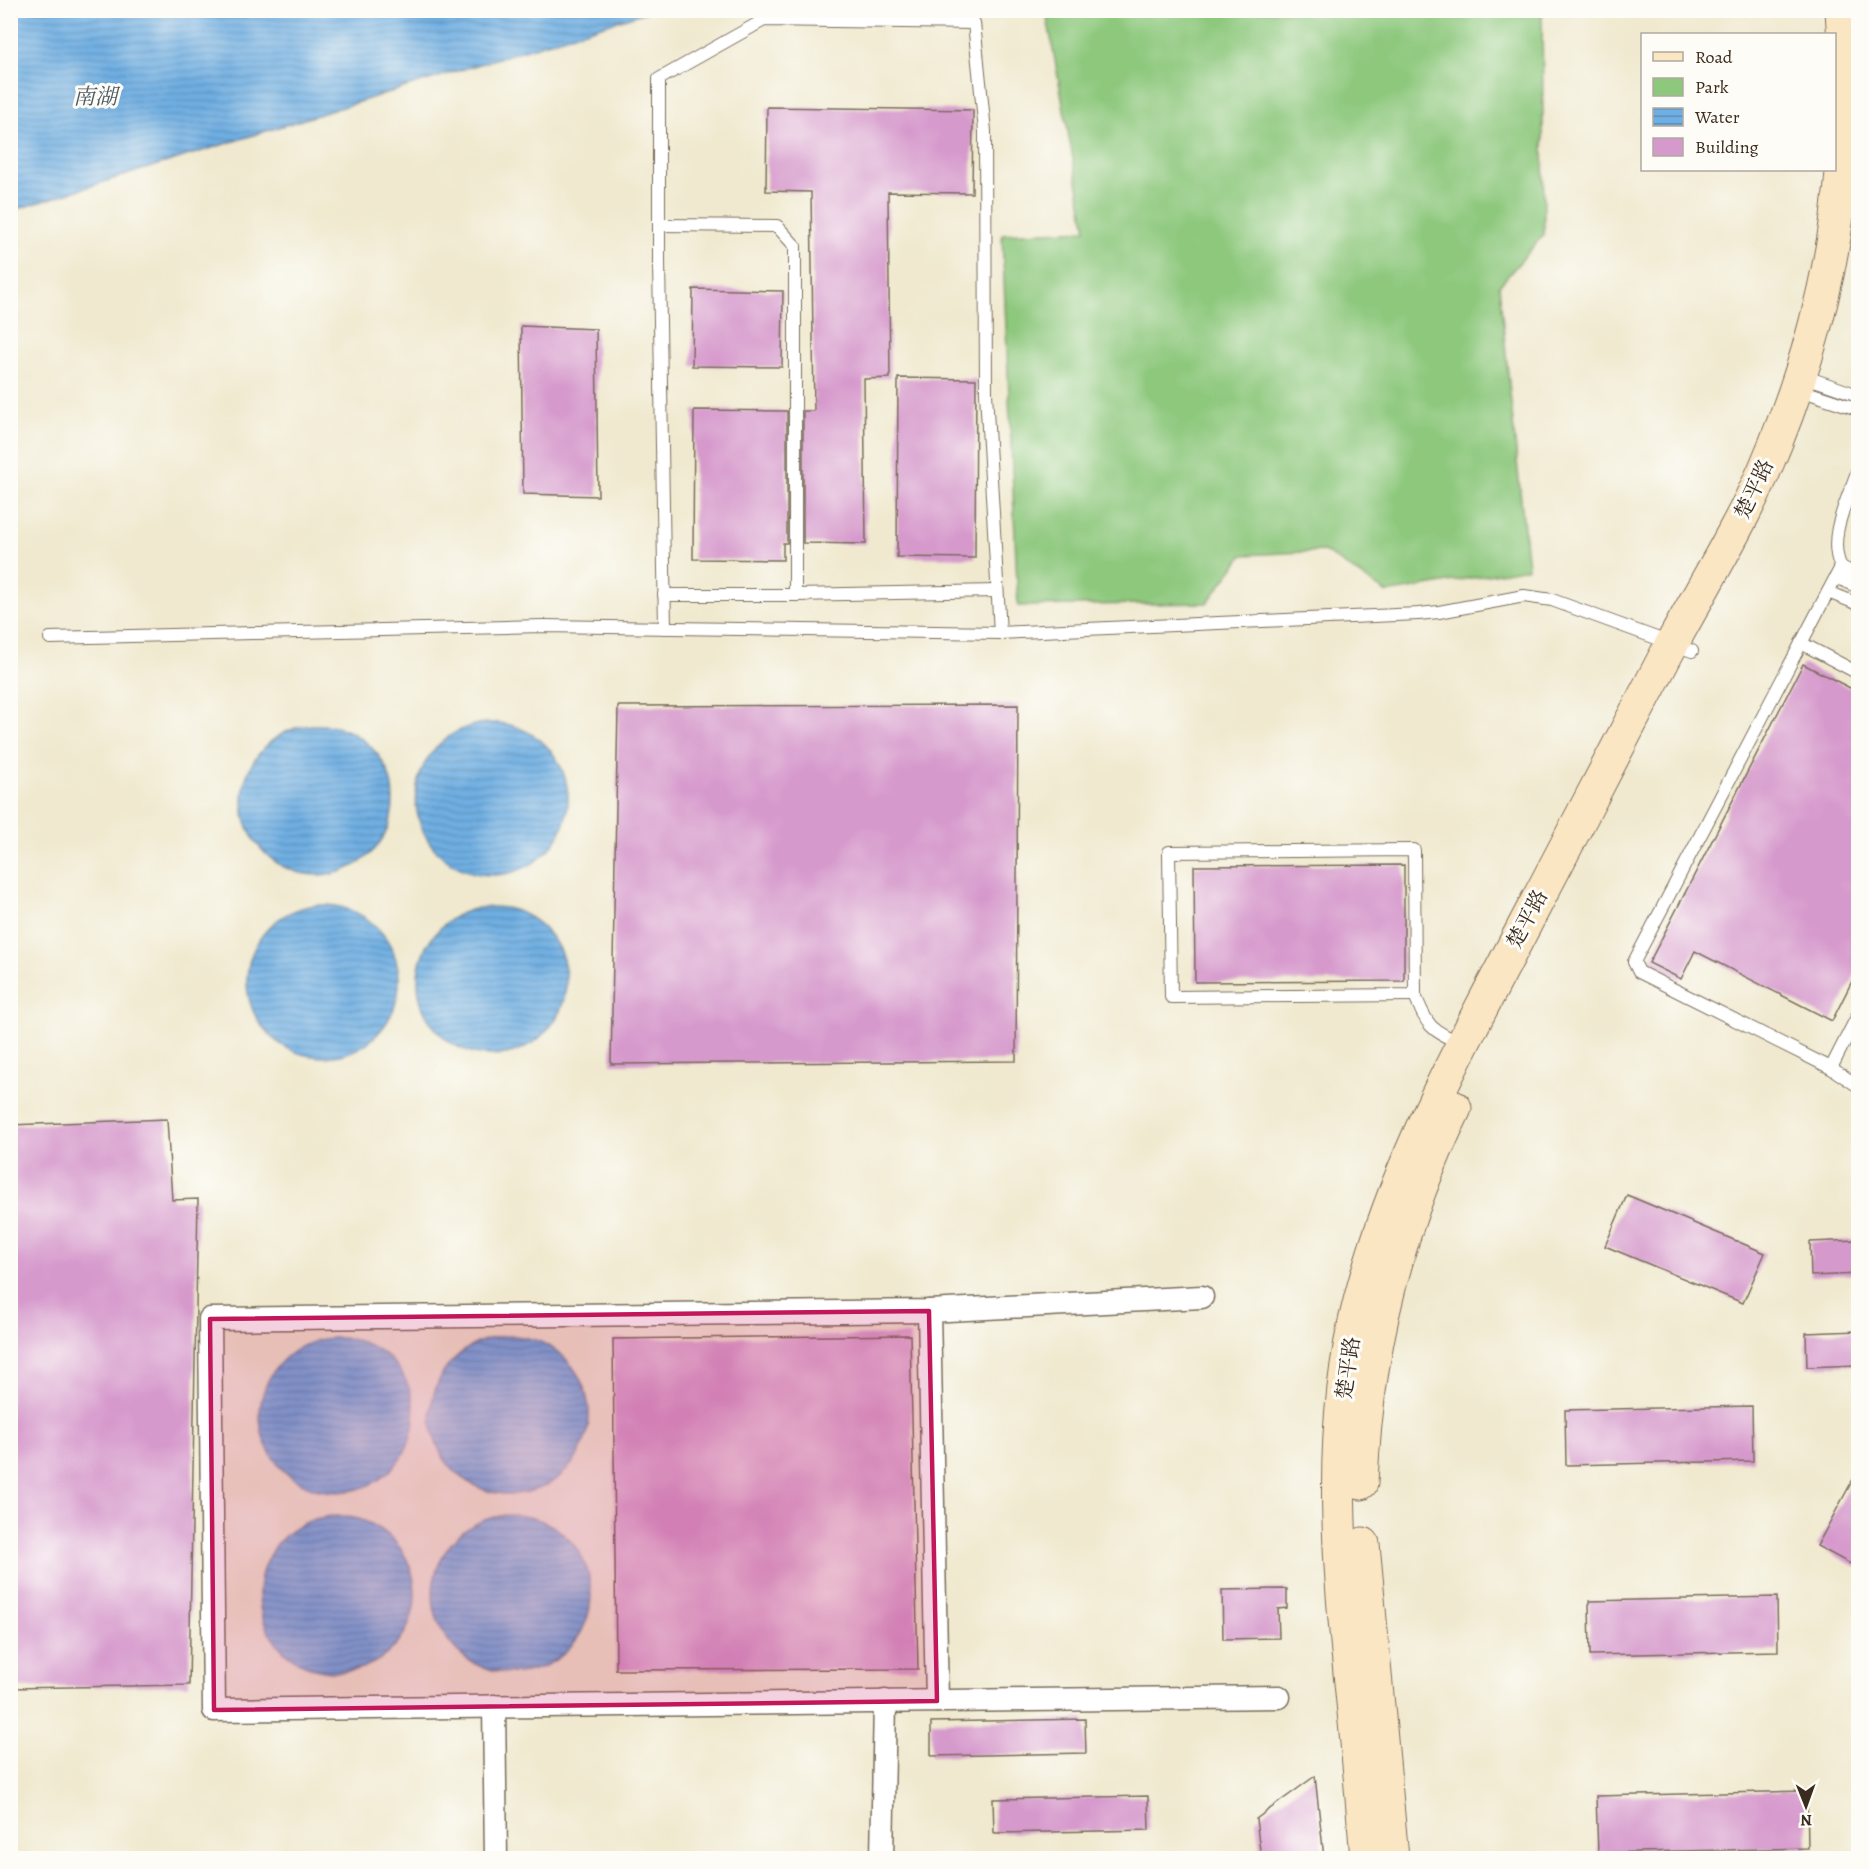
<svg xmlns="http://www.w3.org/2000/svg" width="1869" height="1869" font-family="Alegreya,'Noto Serif SC',serif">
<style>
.green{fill:#8dc87d;stroke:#64794e;stroke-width:1.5}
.water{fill:url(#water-rules);stroke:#556c80;stroke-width:1.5}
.building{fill:#d699cc}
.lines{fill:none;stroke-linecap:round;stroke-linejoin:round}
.service-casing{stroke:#7a6d5c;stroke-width:14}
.minor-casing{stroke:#7a6d5c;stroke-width:25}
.secondary-casing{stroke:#7a6d5c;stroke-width:35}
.service{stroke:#fff;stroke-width:12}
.minor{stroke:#fff;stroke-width:22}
.secondary{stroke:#fbe6c4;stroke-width:33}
.marked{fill:#c2185b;fill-opacity:0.2;stroke:#c2185b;stroke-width:4.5;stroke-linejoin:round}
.labels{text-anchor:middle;stroke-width:6;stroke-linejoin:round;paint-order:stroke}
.street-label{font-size:21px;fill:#3b2a1e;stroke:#fdfcf7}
.water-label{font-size:22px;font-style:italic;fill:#4d5963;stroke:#fdfcf7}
</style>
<defs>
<pattern id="water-rules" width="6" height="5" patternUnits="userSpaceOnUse" patternTransform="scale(1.5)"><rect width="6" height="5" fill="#6fafe3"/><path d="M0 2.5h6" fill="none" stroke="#5c8fb7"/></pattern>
</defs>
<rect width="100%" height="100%" fill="#fdfcf7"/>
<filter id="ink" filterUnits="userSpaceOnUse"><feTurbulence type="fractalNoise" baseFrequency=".0167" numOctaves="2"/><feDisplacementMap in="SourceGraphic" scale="12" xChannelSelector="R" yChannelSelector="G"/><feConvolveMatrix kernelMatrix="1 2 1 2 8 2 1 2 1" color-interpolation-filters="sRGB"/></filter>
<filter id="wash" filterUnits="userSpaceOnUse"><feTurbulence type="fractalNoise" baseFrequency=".008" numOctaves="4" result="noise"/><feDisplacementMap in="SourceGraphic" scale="24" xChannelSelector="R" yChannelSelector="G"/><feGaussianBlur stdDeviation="1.35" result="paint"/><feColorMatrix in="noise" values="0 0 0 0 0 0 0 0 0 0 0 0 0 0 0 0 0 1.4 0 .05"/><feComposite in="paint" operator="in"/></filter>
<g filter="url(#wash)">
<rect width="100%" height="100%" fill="#f0e9cf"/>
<path class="green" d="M 1046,11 L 1542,11 L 1544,234 L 1499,286 L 1528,568 L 1387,593 L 1324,551 L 1243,555 L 1207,603 L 1018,606 L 1002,234 L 1086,230 Z"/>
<g class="water">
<path d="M 11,10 L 649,10 L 649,11 L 11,211 Z"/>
<circle cx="492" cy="799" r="76"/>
<circle cx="318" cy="800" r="75"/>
<circle cx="323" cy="981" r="76"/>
<circle cx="492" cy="981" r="74"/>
<circle cx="510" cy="1415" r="79"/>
<circle cx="337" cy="1415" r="77"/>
<circle cx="512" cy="1594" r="79"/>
<circle cx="337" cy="1594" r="78"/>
</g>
<g id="blocks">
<g class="building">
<path d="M 767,107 L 973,110 L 972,193 L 888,192 L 890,378 L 864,379 L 866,544 L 803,543 L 803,411 L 814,411 L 811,192 L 766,191 Z"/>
<path d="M 693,289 L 783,291 L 782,367 L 692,366 Z"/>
<path d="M 521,326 L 596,329 L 598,496 L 523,494 Z"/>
<path d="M 898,378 L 976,379 L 975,558 L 897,557 Z"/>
<path d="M 694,410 L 787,411 L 787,543 L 783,543 L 783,560 L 693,559 Z"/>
<path d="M 1803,664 L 1858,692 L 1858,969 L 1832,1021 L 1695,951 L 1681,979 L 1649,963 Z"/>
<path d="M 1018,705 L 1016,1061 L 611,1064 L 618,706 Z"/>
<path d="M 1404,865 L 1404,981 L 1195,982 L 1194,866 Z"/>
<path d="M 167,1119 L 172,1200 L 198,1199 L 189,1685 L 10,1688 L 10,1125 Z"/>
<path d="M 1627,1195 L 1765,1253 L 1743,1303 L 1605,1246 Z"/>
<path d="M 1858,1240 L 1858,1274 L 1811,1276 L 1810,1242 Z"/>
<path d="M 1858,1331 L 1858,1365 L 1807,1367 L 1806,1333 Z"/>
<path d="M 910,1335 L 918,1669 L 616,1670 L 613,1339 Z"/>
<path d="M 1752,1406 L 1753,1461 L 1566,1465 L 1565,1410 Z"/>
<path d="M 1858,1470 L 1858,1568 L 1817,1546 Z"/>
<path d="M 1287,1589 L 1287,1608 L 1278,1609 L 1279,1638 L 1223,1639 L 1222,1590 Z"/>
<path d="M 1777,1597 L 1778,1651 L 1590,1655 L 1589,1601 Z"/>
<path d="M 1085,1719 L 1086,1753 L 931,1756 L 931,1722 Z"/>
<path d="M 1315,1776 L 1324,1858 L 1261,1858 L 1256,1819 Z"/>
<path d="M 1807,1791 L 1808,1848 L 1598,1853 L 1596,1796 Z"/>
<path d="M 1148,1796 L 1149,1830 L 994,1833 L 993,1799 Z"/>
</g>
</g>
</g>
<g filter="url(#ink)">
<use href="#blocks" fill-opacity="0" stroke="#7a6d5c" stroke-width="1.5"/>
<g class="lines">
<g class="service-casing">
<g id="service">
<path d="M 659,225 L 777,226 L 795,246 L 795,595"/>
<path d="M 1803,376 L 1858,395"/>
<path d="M 1797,389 L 1858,409"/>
<path d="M 1858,469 C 1849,498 1826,537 1841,567 L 1634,962 L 1639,972 L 1831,1068 L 1858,1086"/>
<path d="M 1841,567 L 1858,575"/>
<path d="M 1836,577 L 1858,587"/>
<path d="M 1828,592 L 1858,604"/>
<path d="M 664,595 L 795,595 L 997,591"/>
<path d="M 665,628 L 659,262 L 659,79 L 764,20 L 974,23 L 985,131 L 986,393 L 1000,633"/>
<path d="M 50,638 L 543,626 L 1000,633 L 1418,614 L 1439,612 L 1524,596 L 1552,600 L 1692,651"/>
<path d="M 1801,643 L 1858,673"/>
<path d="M 1414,850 L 1415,995 L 1171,997 L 1169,852 Z"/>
<path d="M 1415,995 C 1427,1026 1430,1030 1461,1043"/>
<path d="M 1831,1068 L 1858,1015"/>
</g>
</g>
<g class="minor-casing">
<g id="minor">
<path d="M 1202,1297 L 929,1311 L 210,1319 L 214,1710 L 1279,1697"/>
<path d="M 929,1311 L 937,1701"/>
<path d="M 494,1706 L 496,1858"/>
<path d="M 882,1858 L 885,1701"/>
</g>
</g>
<g class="secondary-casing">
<g id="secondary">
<path d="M 1361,1483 C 1366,1352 1397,1227 1455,1108"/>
<path d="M 1363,1544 L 1392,1858"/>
<path d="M 1367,1858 C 1363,1810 1359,1760 1354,1712 C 1340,1576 1325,1435 1360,1301 C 1390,1184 1442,1082 1498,976 C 1554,868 1611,761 1667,653 C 1699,593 1736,534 1764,471 C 1799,390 1825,304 1837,217 C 1847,149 1847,79 1842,10"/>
</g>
</g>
<use href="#service" class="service"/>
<use href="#minor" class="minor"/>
<use href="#secondary" class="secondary"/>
</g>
</g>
<path class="marked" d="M 929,1311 L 937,1701 L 214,1710 L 210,1319 Z"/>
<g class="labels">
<g class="street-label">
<text transform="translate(1754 489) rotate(-65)" y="7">楚平路</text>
<text transform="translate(1527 919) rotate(-62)" y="7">楚平路</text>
<text transform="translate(1348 1368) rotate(-82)" y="7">楚平路</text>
</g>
<g class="water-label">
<text x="95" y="104">南湖</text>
</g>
</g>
<rect width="1869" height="1869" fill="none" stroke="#fdfcf7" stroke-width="36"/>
<rect x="1641" y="33" width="195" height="138" fill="#fdfcf7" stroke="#afa8a0" stroke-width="1.5"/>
<rect x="1653" y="52" width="30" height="9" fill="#fbe6c4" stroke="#afa8a0" stroke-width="1.5"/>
<text x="1695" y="63" font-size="18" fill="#3b2a1e">Road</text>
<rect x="1653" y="78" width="30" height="18" fill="#8dc87d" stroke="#afa8a0" stroke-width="1.5"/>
<text x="1695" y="93" font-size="18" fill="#3b2a1e">Park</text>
<rect x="1653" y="108" width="30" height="18" fill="url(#water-rules)" stroke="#afa8a0" stroke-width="1.5"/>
<text x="1695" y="123" font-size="18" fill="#3b2a1e">Water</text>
<rect x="1653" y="138" width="30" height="18" fill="#d699cc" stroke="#afa8a0" stroke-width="1.5"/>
<text x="1695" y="153" font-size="18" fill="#3b2a1e">Building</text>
<g transform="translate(1806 1806) rotate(179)" stroke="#fdfcf7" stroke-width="4.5" paint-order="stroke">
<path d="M0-4.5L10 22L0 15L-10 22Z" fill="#3b2a1e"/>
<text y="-9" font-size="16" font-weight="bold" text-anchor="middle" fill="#3b2a1e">N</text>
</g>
</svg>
